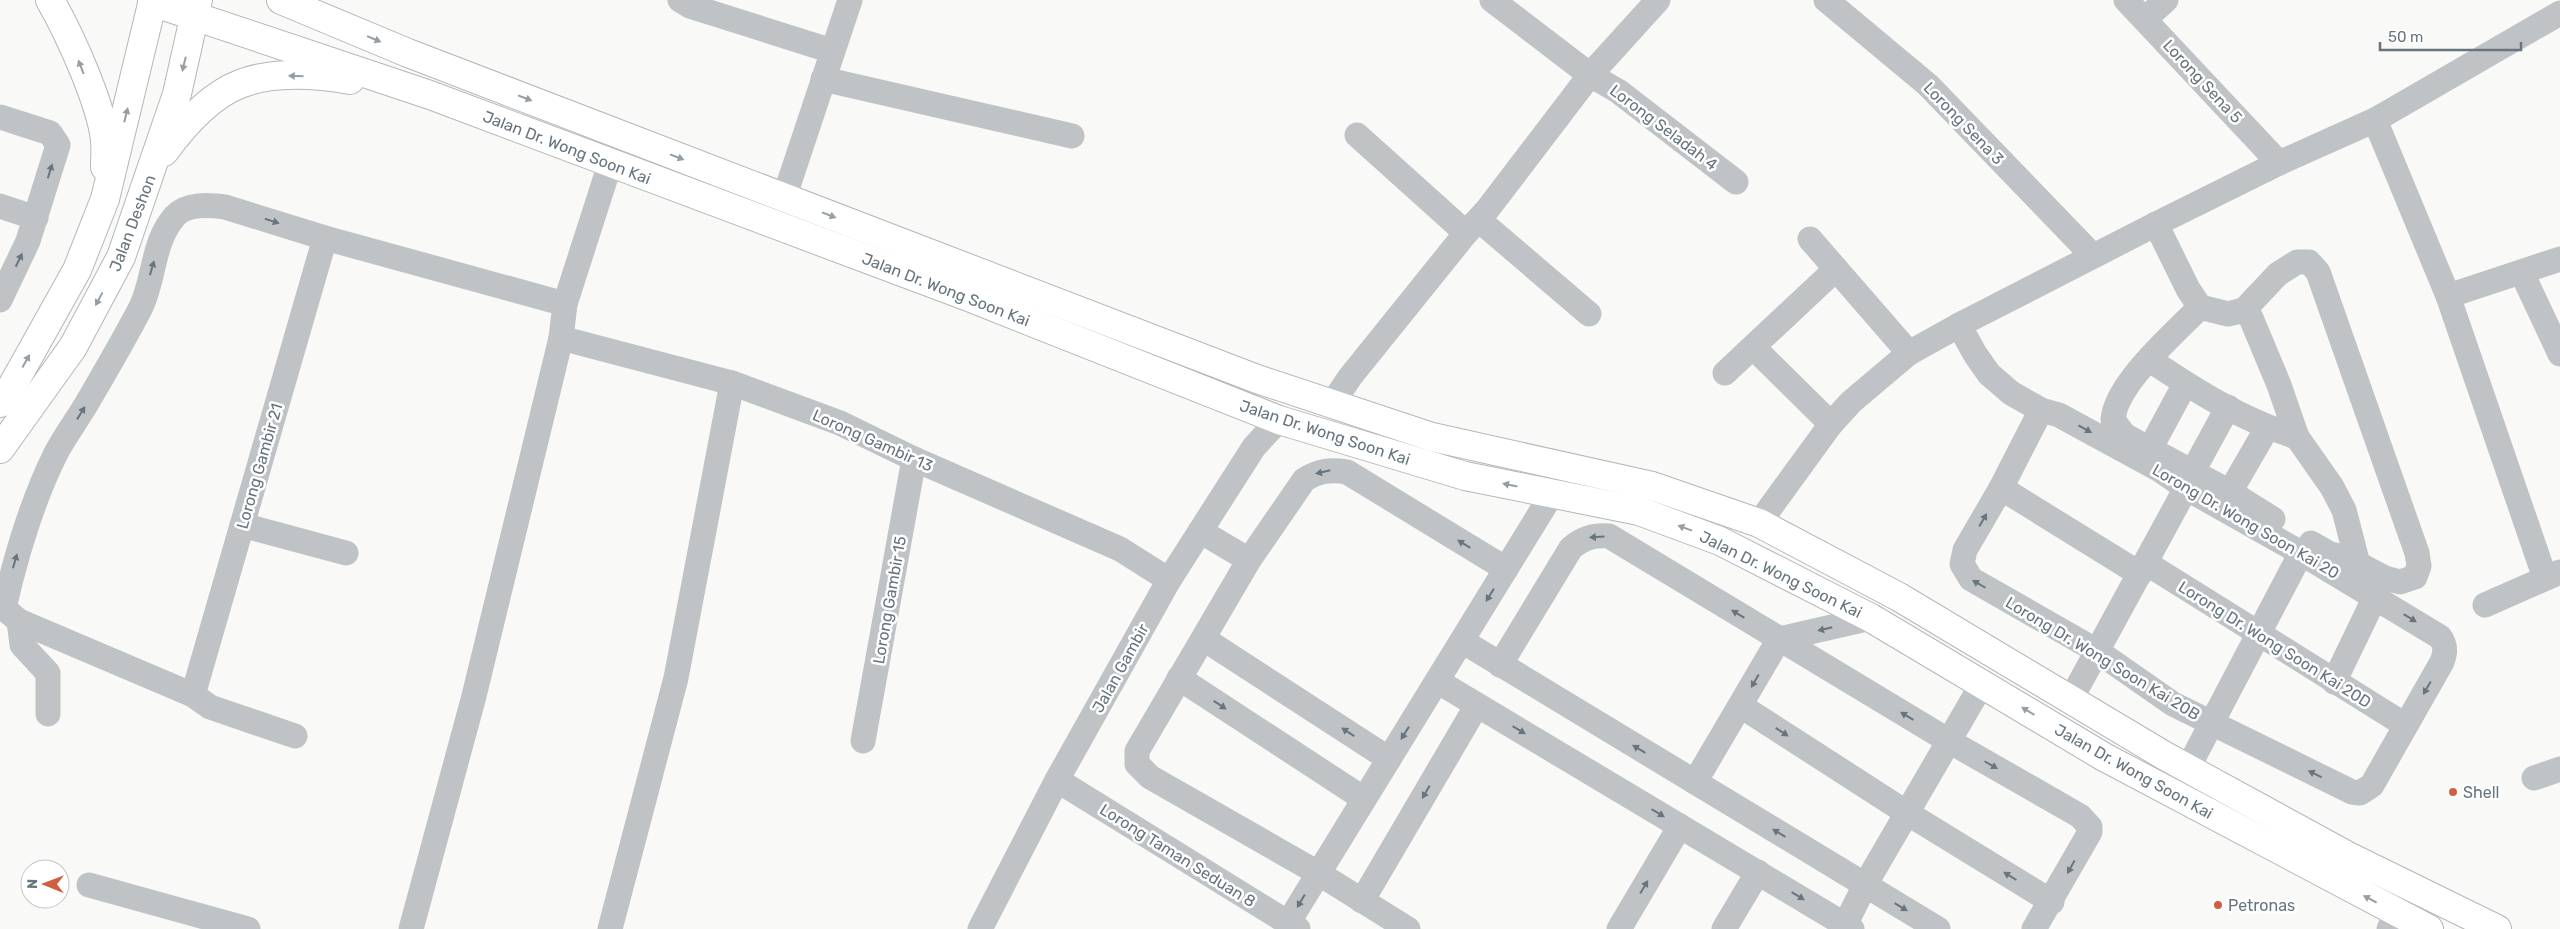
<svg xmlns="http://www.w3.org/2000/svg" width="2560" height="929" font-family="Rubik,sans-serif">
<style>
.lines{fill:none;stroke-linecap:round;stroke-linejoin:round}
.major-casing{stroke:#b3b7ba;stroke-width:30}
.minor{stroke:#bfc3c6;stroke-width:25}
.major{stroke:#fff;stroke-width:28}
.oneway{fill:#959ea5}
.oneway2{fill:#67757e}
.poi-dot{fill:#ce5f42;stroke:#fff;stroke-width:2}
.labels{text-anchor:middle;stroke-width:5;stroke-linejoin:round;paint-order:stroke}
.street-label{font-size:16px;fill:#67757e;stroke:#fff}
.poi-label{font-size:16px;fill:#67757e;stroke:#fff;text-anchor:start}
</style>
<rect width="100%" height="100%" fill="#f9f9f7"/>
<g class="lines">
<g class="major-casing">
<g id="major">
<path d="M 50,0 C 69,33 101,103 105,140 C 106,149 105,159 105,167"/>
<path d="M 281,0 L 408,53 L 1257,379 L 1432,437 L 1652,486 L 1759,523 L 1899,597 L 2165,756 L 2348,856 L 2497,929"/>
<path d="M 152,2 L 430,95 L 971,298 L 1279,420 L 1465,476 L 1639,511 L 1720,541 L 1871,618 L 2104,757 L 2429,929"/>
<path d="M 164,152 C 183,126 209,96 240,84 C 272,71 317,74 350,80"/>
<path d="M 0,403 L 11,388 L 77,270 L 105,199 L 153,0"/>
<path d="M 0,449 L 73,347 L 121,257 L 177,94 L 198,0"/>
</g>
</g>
<g class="minor">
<path d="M 680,0 L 690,6 L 832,51"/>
<path d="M 1492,0 L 1590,75 L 1618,91 L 1736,182"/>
<path d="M 1826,0 L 1928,85 L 2093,256"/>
<path d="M 2126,0 L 2279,163"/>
<path d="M 2145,19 L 2166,0"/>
<path d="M 823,79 L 1072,136"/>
<path d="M 0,117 L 50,133 L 58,145 L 28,241 L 0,300"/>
<path d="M 2375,120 L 2448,296 L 2545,578"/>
<path d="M 1357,135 L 1466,233"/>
<path d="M 784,198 L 850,0"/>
<path d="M 0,206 L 36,218"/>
<path d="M 1479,220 L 1589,314"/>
<path d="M 2156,224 L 2188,289 L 2200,307 L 2228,314 L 2244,310 L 2251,318 L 2279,385 L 2297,437 L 2332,487 L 2344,510 L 2358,564"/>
<path d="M 1810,239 L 1909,353"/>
<path d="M 2522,273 L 2560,354"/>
<path d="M 2448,296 L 2560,259"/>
<path d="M 2200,307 C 2175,333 2115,384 2113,420 L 2124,435 L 2230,492 L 2273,519"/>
<path d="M 2244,310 L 2278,274 L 2297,262 L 2309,262 L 2318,272 L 2417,553 L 2419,566 L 2415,577 L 2400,582 L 2385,578 L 2345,557 L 2330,554 L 2311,543"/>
<path d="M 1959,325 L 1975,354 L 1989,374 L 2011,393 L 2041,410 L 2059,415 L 2160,470 L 2186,488 L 2301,553 L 2440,637 C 2446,645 2446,652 2442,662 L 2372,785 L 2360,793 L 2352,792 L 2173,704 L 2097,651 L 1971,579 L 1962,564 L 1965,550 L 2001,488 L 2041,410"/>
<path d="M 561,338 L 732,383 L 840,423 L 914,459 L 1120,549 L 1169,580"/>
<path d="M 1753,347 L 1831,424"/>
<path d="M 2150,360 C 2196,391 2244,421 2297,437"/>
<path d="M 1725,373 L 1836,269"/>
<path d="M 1332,404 L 1350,377 L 1466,233 L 1487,210 L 1590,75 L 1658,0"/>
<path d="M 2150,449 L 2185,384"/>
<path d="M 2193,471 L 2228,407"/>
<path d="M 2001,488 L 2140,574"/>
<path d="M 2230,492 L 2267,428"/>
<path d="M 1759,523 L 1831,424 L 1851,402 L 1909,353 L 1965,322 L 2156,224 L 2279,163 L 2375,120 L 2560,13"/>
<path d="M 242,525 L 346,553"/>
<path d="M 1200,531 L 1249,560"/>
<path d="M 2146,563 L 2405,725"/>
<path d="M 0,605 L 19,621 L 193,695 L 210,707 L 295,736"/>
<path d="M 2485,605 L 2560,572"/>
<path d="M 4,608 C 16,555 31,504 55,455 C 64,437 77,420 87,403 C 105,372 124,340 141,307 C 155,278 152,242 175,216 C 187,203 209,205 225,207 L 325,238 L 565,304"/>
<path d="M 19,621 L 22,645 L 48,673 L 48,714"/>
<path d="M 1204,639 L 1389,759"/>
<path d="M 1462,641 L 1938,929"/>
<path d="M 1500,665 L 1571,548 C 1583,538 1593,535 1609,536 L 1949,741 L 2080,816 L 2090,827 L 2090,832 L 2034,929"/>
<path d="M 1179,678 L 1364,799"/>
<path d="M 1437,681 L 1852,929"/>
<path d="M 2334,682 L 2375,597"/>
<path d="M 193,695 L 325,238"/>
<path d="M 2071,699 L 2186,488"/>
<path d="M 1741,706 L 1907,813 L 2052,902"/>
<path d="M 863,741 L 914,459"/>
<path d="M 2188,768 L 2301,553"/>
<path d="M 2534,778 L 2560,769"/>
<path d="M 1057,780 L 1298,929"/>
<path d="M 1695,782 L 1779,639 L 1871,618"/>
<path d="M 89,885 L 248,929"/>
<path d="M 1362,901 L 1477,705"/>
<path d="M 1288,923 L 1552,494"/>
<path d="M 411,929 L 474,696 L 561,338 L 565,304 L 610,164"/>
<path d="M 610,929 L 676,678 L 732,383"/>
<path d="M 980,929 L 1057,780 L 1169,580 L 1254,447 L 1279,420"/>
<path d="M 1408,929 L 1318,873 L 1150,777 L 1137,764 L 1137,751 L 1249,560 L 1304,480 C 1318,471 1330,469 1347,472 L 1506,569"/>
<path d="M 1619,929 L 1680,826"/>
<path d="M 1724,929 L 1758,872"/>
<path d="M 1843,929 L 1865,885 L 1982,684"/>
<path d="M 2389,929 L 2397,912"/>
</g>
<use href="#major" class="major"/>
</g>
<defs><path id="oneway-solid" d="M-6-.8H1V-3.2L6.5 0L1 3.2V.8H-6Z" transform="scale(1.25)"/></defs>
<g class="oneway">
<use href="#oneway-solid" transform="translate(374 39) rotate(23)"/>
<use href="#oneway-solid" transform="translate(184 64) rotate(104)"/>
<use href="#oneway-solid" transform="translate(81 67) rotate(-111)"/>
<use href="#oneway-solid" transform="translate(296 76) rotate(-179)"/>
<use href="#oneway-solid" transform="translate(525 98) rotate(21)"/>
<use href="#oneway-solid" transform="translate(126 115) rotate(-76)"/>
<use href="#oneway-solid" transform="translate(677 157) rotate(21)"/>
<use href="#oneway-solid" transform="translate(829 215) rotate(21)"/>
<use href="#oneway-solid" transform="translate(99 299) rotate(118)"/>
<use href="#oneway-solid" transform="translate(26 361) rotate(-61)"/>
<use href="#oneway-solid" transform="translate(1510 485) rotate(-168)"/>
<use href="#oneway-solid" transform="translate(1685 528) rotate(-160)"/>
<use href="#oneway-solid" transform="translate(2028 711) rotate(-149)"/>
<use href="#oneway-solid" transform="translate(2370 899) rotate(-152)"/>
</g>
<g class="oneway2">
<use href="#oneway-solid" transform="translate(50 171) rotate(-73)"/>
<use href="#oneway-solid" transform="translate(272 221) rotate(17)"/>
<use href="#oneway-solid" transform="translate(19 260) rotate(-64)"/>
<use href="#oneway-solid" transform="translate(152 268) rotate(-74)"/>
<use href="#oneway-solid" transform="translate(81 413) rotate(-58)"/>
<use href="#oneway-solid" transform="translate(2085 429) rotate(29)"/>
<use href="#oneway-solid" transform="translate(1323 472) rotate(167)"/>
<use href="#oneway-solid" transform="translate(1983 520) rotate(-60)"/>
<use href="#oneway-solid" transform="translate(1597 537) rotate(176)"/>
<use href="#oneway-solid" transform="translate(1464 544) rotate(-149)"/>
<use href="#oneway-solid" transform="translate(15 561) rotate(-74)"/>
<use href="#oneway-solid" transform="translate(1979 584) rotate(-150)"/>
<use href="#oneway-solid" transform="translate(1490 595) rotate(122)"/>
<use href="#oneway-solid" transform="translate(1738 614) rotate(-149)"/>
<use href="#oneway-solid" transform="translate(2410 618) rotate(31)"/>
<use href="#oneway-solid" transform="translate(1825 629) rotate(167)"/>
<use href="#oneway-solid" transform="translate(1755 681) rotate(120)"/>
<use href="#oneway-solid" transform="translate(2427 688) rotate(120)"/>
<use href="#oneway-solid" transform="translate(1220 705) rotate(33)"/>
<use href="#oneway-solid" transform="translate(1907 716) rotate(-149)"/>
<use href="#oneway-solid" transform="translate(1519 730) rotate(31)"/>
<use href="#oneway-solid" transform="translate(1348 732) rotate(-147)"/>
<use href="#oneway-solid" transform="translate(1782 732) rotate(33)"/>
<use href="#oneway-solid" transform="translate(1405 733) rotate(122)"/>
<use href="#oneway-solid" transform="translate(1639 749) rotate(-149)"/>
<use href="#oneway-solid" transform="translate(1991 765) rotate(30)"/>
<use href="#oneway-solid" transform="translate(2315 774) rotate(-154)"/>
<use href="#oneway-solid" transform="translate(1426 792) rotate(120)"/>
<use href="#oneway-solid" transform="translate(1658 813) rotate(31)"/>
<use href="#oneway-solid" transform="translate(1779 833) rotate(-149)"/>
<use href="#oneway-solid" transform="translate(2071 867) rotate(119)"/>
<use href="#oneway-solid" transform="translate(2010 876) rotate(-148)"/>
<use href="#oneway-solid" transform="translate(1644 887) rotate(-59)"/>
<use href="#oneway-solid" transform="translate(1798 896) rotate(31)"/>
<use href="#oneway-solid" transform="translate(1301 901) rotate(121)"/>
<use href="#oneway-solid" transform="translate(1901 907) rotate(31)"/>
</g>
<g class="poi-dot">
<circle cx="2453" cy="792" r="5"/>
<circle cx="2218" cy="905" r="5"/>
</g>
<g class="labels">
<g class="street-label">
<text transform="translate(2203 81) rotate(47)" y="6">Lorong Sena 5</text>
<text transform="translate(1964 123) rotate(46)" y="6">Lorong Sena 3</text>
<text transform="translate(1664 127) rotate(37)" y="6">Lorong Seladah 4</text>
<text transform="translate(567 147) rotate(21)" y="6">Jalan Dr. Wong Soon Kai</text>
<text transform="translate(132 223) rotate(-69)" y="6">Jalan Deshon</text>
<text transform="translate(946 289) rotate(21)" y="6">Jalan Dr. Wong Soon Kai</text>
<text transform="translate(1325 432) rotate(18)" y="6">Jalan Dr. Wong Soon Kai</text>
<text transform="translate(873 440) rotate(24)" y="6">Lorong Gambir 13</text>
<text transform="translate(259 466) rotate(-74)" y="6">Lorong Gambir 21</text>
<text transform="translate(2246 521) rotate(30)" y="6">Lorong Dr. Wong Soon Kai 20</text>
<text transform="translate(1781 574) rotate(26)" y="6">Jalan Dr. Wong Soon Kai</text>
<text transform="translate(889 600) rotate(-80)" y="6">Lorong Gambir 15</text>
<text transform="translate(2275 644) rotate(32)" y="6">Lorong Dr. Wong Soon Kai 20D</text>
<text transform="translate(2103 658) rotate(31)" y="6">Lorong Dr. Wong Soon Kai 20B</text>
<text transform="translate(1120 668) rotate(-61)" y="6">Jalan Gambir</text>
<text transform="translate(2134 771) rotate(29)" y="6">Jalan Dr. Wong Soon Kai</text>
<text transform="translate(1178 855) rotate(32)" y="6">Lorong Taman Seduan 8</text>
</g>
<g class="poi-label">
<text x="2463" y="798">Shell</text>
<text x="2228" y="911">Petronas</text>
</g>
</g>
<g transform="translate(45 884) rotate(271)"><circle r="24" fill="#ffffff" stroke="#c2c8cb"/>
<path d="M0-4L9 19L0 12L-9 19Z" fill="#ce5f42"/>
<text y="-8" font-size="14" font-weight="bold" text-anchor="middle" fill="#67757e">N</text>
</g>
<path d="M2380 42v8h141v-8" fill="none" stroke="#67757e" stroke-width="2.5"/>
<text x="2388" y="42" font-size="15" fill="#67757e" stroke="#ffffff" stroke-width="4" paint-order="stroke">50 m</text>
</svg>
